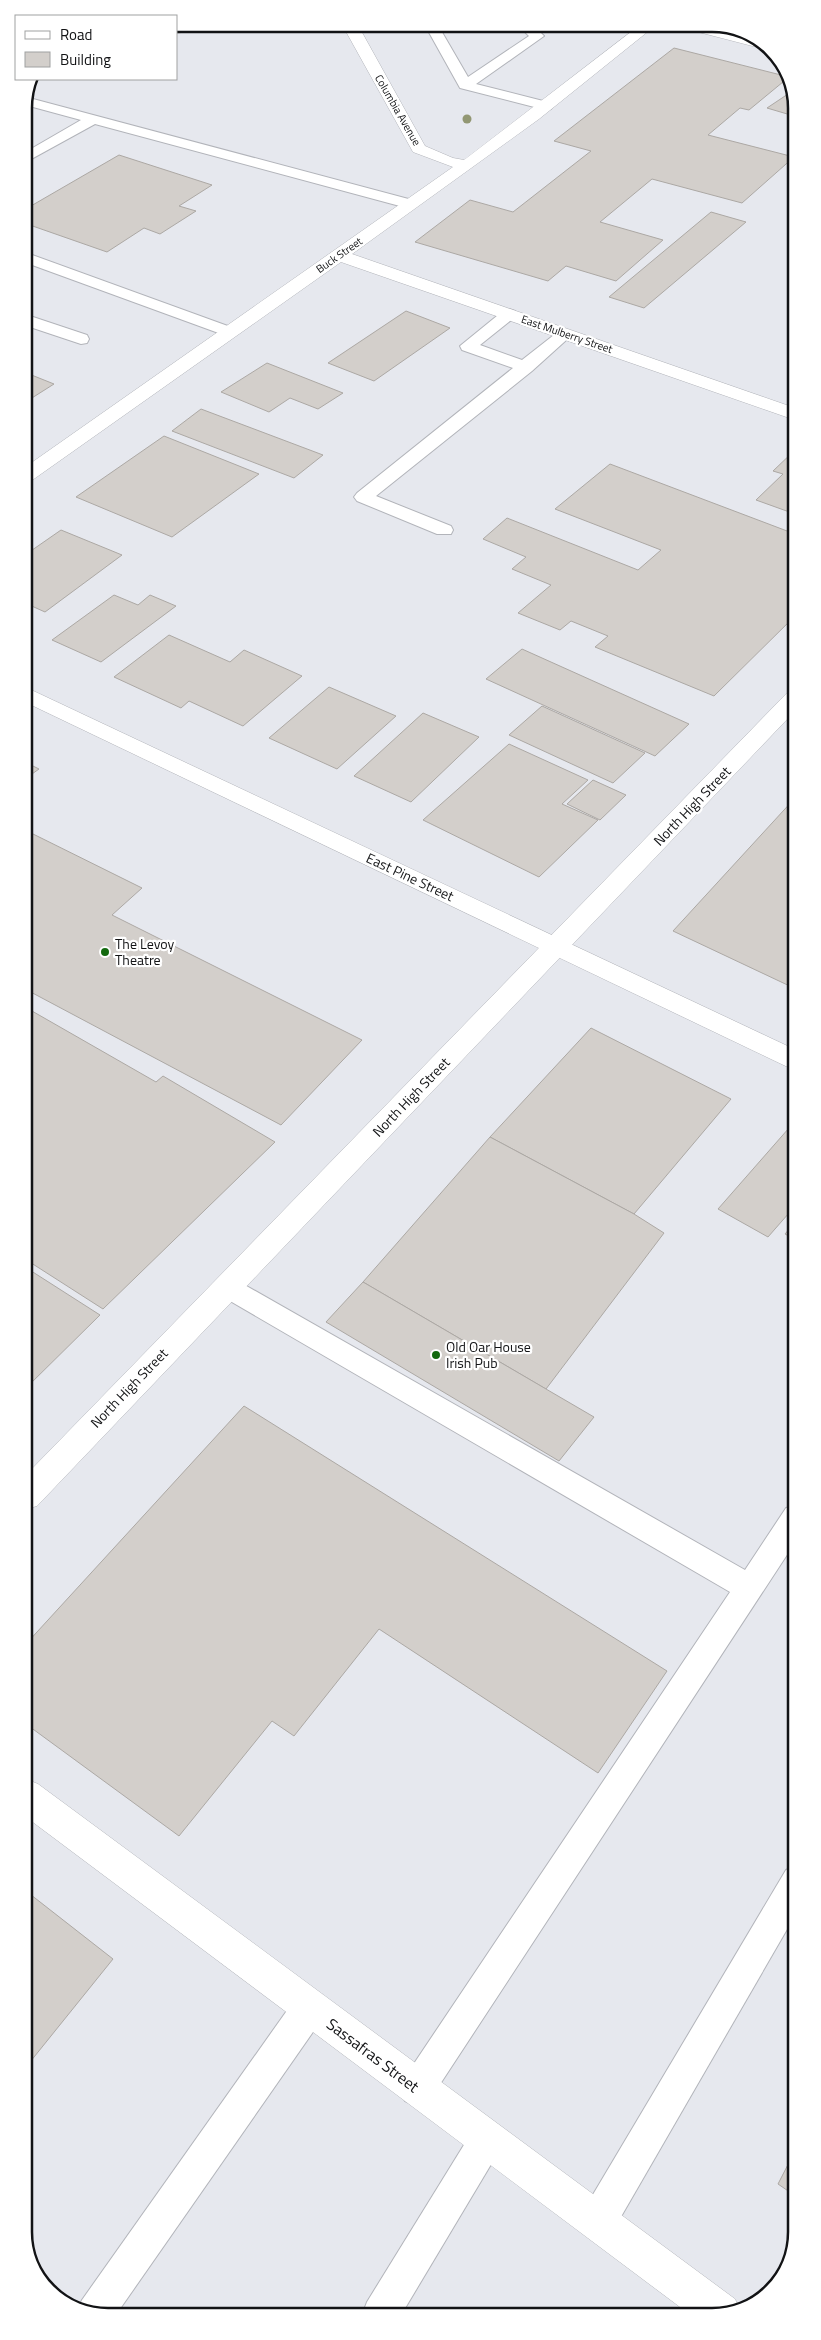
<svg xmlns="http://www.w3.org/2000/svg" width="821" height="2340" font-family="'Titillium Web',sans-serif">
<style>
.building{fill:#d3cfcb;stroke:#aca8a4}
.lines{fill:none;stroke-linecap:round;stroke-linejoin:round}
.service-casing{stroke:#b2b4ba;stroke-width:2}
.minor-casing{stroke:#b2b4ba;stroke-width:1}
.tertiary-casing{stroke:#b2b4ba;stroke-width:1}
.secondary-casing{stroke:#b2b4ba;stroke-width:1}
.service{fill:#fff;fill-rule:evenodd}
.minor{fill:#fff;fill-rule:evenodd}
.tertiary{fill:#fff;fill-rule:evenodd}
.secondary{fill:#fff;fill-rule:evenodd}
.tree{fill:#929773}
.poi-dot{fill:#13690e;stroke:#fff;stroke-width:2}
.labels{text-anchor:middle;stroke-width:4.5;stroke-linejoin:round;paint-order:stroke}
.far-street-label{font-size:11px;fill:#121315;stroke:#fff}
.street-label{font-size:14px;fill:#121315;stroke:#fff}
.poi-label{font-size:14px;fill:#121315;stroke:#fff;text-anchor:start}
.near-street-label{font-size:16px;fill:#121315;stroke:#fff}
.rim{fill:none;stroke:#121315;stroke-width:2.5}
</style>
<rect width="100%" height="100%" fill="#e6e8ee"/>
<g class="building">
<path d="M 176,29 L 217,29 L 176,33 Z"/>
<path d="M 674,48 L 789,77 L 749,110 L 740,108 L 708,135 L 794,157 L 742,203 L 652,179 L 600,222 L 663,240 L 616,281 L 566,266 L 548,281 L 415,242 L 470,200 L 513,212 L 591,151 L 554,141 Z"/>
<path d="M 794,90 L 794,116 L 767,108 Z"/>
<path d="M 119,155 L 212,185 L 179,206 L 196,211 L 160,234 L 144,228 L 107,252 L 24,223 L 24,210 Z"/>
<path d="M 711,212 L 746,222 L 644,308 L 609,297 Z"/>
<path d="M 406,311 L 450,328 L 374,381 L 328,363 Z"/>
<path d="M 267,363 L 343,393 L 318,409 L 290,398 L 269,412 L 221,392 Z"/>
<path d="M 24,372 L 54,384 L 24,403 Z"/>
<path d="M 201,409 L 323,455 L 294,478 L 172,431 Z"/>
<path d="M 164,436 L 259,474 L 172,537 L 76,497 Z"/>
<path d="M 795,450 L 795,514 L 756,500 L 783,474 L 773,471 Z"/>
<path d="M 610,464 L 795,534 L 795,616 L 714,696 L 595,647 L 608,636 L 571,621 L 560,630 L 518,613 L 551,585 L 512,569 L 526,557 L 483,539 L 507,518 L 638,570 L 661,550 L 555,509 Z"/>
<path d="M 61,530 L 122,555 L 45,612 L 25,603 L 25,555 Z"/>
<path d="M 114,595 L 138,605 L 150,595 L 176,606 L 101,662 L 52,640 Z"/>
<path d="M 169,635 L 230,662 L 244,650 L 302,676 L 243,726 L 189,701 L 181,708 L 114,677 Z"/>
<path d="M 522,649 L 689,724 L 655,756 L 486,679 Z"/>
<path d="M 329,687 L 396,716 L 337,769 L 269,738 Z"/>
<path d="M 542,706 L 645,753 L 613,783 L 509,735 Z"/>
<path d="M 423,713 L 479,737 L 411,802 L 354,776 Z"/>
<path d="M 509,744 L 588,780 L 562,804 L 598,820 L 539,877 L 423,820 Z"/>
<path d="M 25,762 L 39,769 L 25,779 Z"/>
<path d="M 593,780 L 626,795 L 600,820 L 567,804 Z"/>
<path d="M 795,798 L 796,989 L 673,931 Z"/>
<path d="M 25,830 L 142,888 L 112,915 L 362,1040 L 281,1125 L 25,989 Z"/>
<path d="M 25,1007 L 156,1082 L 163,1076 L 275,1142 L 103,1309 L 25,1259 L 25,1152 L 28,1150 L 25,1148 Z"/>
<path d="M 591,1028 L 731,1099 L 634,1214 L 490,1137 Z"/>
<path d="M 789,1128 L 796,1132 L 796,1205 L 768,1237 L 718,1209 Z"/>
<path d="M 490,1137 L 634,1214 L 664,1233 L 546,1389 L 363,1282 Z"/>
<path d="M 796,1221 L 796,1240 L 785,1234 Z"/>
<path d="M 25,1267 L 100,1315 L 26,1388 Z"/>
<path d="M 363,1282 L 546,1389 L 594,1417 L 559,1461 L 326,1322 Z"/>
<path d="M 244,1406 L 667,1671 L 598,1773 L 379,1629 L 294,1736 L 272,1721 L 179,1836 L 26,1724 L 26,1644 Z"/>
<path d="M 26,1891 L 113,1959 L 26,2067 Z"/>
<path d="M 797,2147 L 797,2197 L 778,2184 Z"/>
</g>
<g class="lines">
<g class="service-casing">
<g id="service">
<path d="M 519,26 L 534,26 L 544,36 L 476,84 L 551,103 L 553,106 L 551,109 L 546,110 L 460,88 L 426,27 L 439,27 L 468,77 L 529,36 Z"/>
<path d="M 33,99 L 416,201 L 419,204 L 411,209 L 95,124 L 24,163 L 24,153 L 81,120 L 33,107 L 24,108 L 25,100 Z"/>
<path d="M 24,252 L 236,329 L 238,332 L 236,335 L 224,335 L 24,262 Z"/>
<path d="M 509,309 L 515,311 L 517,314 L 515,317 L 480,345 L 522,360 L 559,331 L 571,331 L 573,334 L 532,371 L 376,496 L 451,526 L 453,530 L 451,534 L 437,534 L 357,501 L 354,497 L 357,493 L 513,368 L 462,350 L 460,346 L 503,311 Z"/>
<path d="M 24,314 L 87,335 L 89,339 L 87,343 L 81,344 L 24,325 Z"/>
<path d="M 227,1276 L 236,1280 L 745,1570 L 786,1508 L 796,1505 L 796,1541 L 429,2101 L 417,2106 L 405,2101 L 400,2089 L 405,2077 L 730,1592 L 218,1294 L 214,1287 L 218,1280 Z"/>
<path d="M 797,1865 L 797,1912 L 611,2234 L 598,2239 L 585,2234 L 580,2221 L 585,2208 L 786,1870 Z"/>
<path d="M 310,1990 L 322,1995 L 327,2007 L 322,2019 L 115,2316 L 102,2316 L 79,2307 L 82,2300 L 298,1995 Z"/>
<path d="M 487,2122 L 499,2127 L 504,2139 L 499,2151 L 401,2315 L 362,2315 L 367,2302 L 475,2127 Z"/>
</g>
</g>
<g class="minor-casing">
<g id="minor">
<path d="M 640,25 L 656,25 L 539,119 L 352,254 L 795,408 L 795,420 L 341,262 L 31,481 L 24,483 L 24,468 L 453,167 L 413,152 L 344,28 L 359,27 L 425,146 L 453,158 L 464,160 Z"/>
<path d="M 25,687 L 796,1050 L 796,1071 L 25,702 Z"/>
<path d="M 26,1779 L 38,1784 L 735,2299 L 740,2310 L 735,2313 L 688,2313 L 26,1817 Z"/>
</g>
</g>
<g class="tertiary-casing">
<path id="tertiary" d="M 795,691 L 795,711 L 37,1506 L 26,1509 L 26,1475 L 787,693 Z"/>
</g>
<g class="secondary-casing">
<path id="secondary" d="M 677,24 L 701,24 L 751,37 L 768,44 L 772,51 L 679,27 Z"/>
</g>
<use href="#service" class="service"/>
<use href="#minor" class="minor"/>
<use href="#tertiary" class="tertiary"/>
<use href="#secondary" class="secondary"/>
</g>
<circle class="tree" cx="467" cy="119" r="4.5"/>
<g class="poi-dot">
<circle cx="105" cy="952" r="5"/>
<circle cx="436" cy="1355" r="5"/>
</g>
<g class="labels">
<g class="far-street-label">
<text transform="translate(398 110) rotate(60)" y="4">Columbia Avenue</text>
<text transform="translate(339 255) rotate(-35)" y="4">Buck Street</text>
<text transform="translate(567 334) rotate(19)" y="4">East Mulberry Street</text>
</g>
<g class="street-label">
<text transform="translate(692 806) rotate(-46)" y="5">North High Street</text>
<text transform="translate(410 877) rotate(25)" y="5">East Pine Street</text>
<text transform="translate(411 1097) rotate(-46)" y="5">North High Street</text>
<text transform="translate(129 1388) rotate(-46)" y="5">North High Street</text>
</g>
<g class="poi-label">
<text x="115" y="949">The Levoy<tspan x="115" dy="16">Theatre</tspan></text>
<text x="446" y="1352">Old Oar House<tspan x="446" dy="16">Irish Pub</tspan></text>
</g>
<g class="near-street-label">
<text transform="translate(373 2055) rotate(37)" y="6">Sassafras Street</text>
</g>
</g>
<path d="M0 0H821V2340H0ZM108 32H712A76 76 0 0 1 788 108V2232A76 76 0 0 1 712 2308H108A76 76 0 0 1 32 2232V108A76 76 0 0 1 108 32Z" fill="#fff" fill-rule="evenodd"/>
<path class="rim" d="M108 32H712A76 76 0 0 1 788 108V2232A76 76 0 0 1 712 2308H108A76 76 0 0 1 32 2232V108A76 76 0 0 1 108 32Z"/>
<rect x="15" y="15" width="162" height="65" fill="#ffffff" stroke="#a0a1a1"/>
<rect x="25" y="31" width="25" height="8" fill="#ffffff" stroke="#a0a1a1"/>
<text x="60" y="40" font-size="15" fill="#121315">Road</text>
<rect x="25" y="52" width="25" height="15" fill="#d3cfcb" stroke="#a0a1a1"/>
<text x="60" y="65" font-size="15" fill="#121315">Building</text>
</svg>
